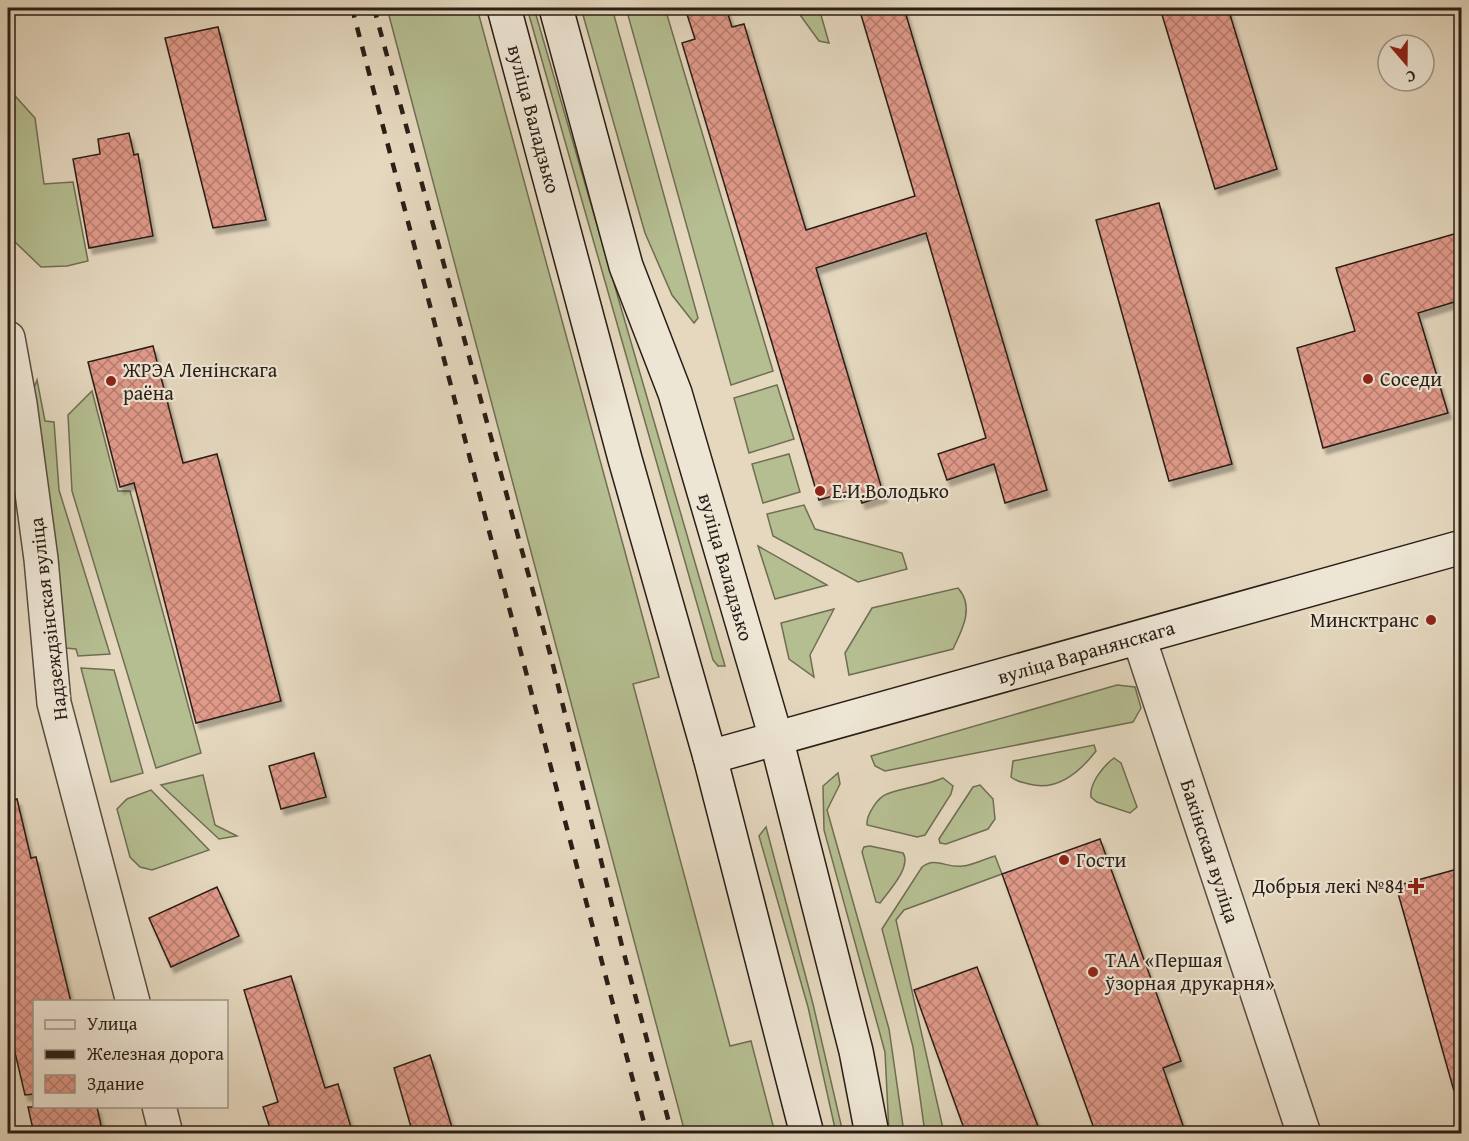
<svg xmlns="http://www.w3.org/2000/svg" width="1469" height="1141" font-family="'Gentium Book Plus',serif">
<style>
.grass{fill:#b5be91;stroke:#6f6e54;stroke-width:1.5}
.building{fill:url(#building-cross-hatch);stroke:#291e17;stroke-width:1.5;filter:url(#shadow)}
.lines{fill:none;stroke-linecap:round;stroke-linejoin:round}
.minor-casing{stroke:#584c41;stroke-width:36}
.secondary-casing{stroke:#291e17;stroke-width:36}
.minor{stroke:#eee6d5;stroke-width:33}
.secondary{stroke:#eee6d5;stroke-width:33}
.rail{stroke:#291e17;stroke-width:4.5;stroke-dasharray:10 10;stroke-linecap:butt}
.poi-dot{fill:#8f2418;stroke:#eee6d5;stroke-width:2}
.labels{text-anchor:middle;stroke-width:4.5;stroke-linejoin:round;paint-order:stroke}
.street-label{font-size:20px;fill:#291e17;stroke:#eee6d5}
.poi-label{font-size:20px;fill:#291e17;stroke:#eee6d5;text-anchor:start}
</style>
<defs>
<pattern id="building-cross-hatch" width="8" height="8" patternUnits="userSpaceOnUse" patternTransform="scale(1.5)"><rect width="8" height="8" fill="#e19a8a"/><path d="M0 0l8 8M0 8l8-8" fill="none" stroke="#b67d70"/></pattern>
<filter id="shadow"><feDropShadow dx="3.5" dy="6" stdDeviation="1.5" flood-color="#0004"/></filter>
</defs>
<rect width="100%" height="100%" fill="#e5d8bf"/>
<filter id="stains"><feTurbulence type="fractalNoise" baseFrequency=".00333" numOctaves="4"/><feColorMatrix values="0 0 0 0 .2 0 0 0 0 .09 0 0 0 0 .02 0 0 0 .5 -.17"/></filter>
<radialGradient id="worn" r=".72"><stop offset=".6" stop-color="#630" stop-opacity="0"/><stop offset="1" stop-color="#630" stop-opacity=".3"/></radialGradient>
<g class="grass">
<path d="M 387,8 L 477,8 L 659,677 L 633,684 L 730,1046 L 751,1041 L 775,1133 L 685,1133 Z"/>
<path d="M 527,8 L 534,8 L 725,666 L 718,666 L 713,660 Z"/>
<path d="M 581,8 L 612,8 L 698,318 L 694,323 L 672,295 L 645,233 Z"/>
<path d="M 626,8 L 665,8 L 773,371 L 731,385 Z"/>
<path d="M 795,8 L 819,8 L 829,43 L 819,41 Z"/>
<path d="M 8,88 L 35,118 L 44,184 L 73,182 L 88,261 L 67,266 L 41,267 L 13,240 L 8,218 Z"/>
<path d="M 37,380 L 45,421 L 54,422 L 59,490 L 110,654 L 78,656 L 76,649 L 65,648 L 42,439 L 30,399 Z"/>
<path d="M 777,385 L 794,439 L 749,453 L 734,398 Z"/>
<path d="M 92,391 L 118,491 L 130,491 L 201,753 L 156,768 L 72,491 L 68,415 Z"/>
<path d="M 789,454 L 800,492 L 763,503 L 752,464 Z"/>
<path d="M 804,505 L 815,529 L 902,553 L 907,569 L 858,582 L 773,536 L 767,514 Z"/>
<path d="M 758,546 L 827,585 L 775,599 Z"/>
<path d="M 958,588 C 975,607 962,630 953,649 L 849,675 L 845,653 L 872,608 Z"/>
<path d="M 834,609 L 810,655 L 814,677 L 789,659 L 781,623 Z"/>
<path d="M 81,668 L 114,670 L 143,773 L 111,782 Z"/>
<path d="M 1117,685 L 1135,687 L 1141,708 L 1133,722 L 885,771 L 875,766 L 871,756 Z"/>
<path d="M 1094,745 L 1096,751 C 1079,773 1057,792 1029,784 C 1022,782 1017,782 1011,777 L 1013,761 Z"/>
<path d="M 1114,758 L 1121,763 L 1137,807 L 1130,813 L 1097,802 L 1091,797 C 1089,784 1103,766 1114,758 Z"/>
<path d="M 838,773 L 840,784 L 827,810 L 889,1029 L 904,1133 L 889,1133 L 885,1052 L 824,830 L 823,786 Z"/>
<path d="M 203,775 L 215,825 L 237,836 L 219,839 L 161,785 Z"/>
<path d="M 943,778 L 953,786 L 951,794 L 925,835 L 917,837 L 867,825 C 866,815 878,797 887,794 C 905,787 925,786 943,778 Z"/>
<path d="M 980,785 L 993,799 L 995,819 L 988,829 L 946,844 L 940,843 L 939,839 L 973,787 Z"/>
<path d="M 151,790 L 209,850 L 152,870 L 140,867 L 130,857 L 117,809 L 127,799 Z"/>
<path d="M 766,827 L 813,1004 L 843,1133 L 836,1133 L 808,1007 L 759,836 Z"/>
<path d="M 870,846 L 903,853 C 912,867 888,892 880,903 L 876,902 L 862,852 L 864,847 Z"/>
<path d="M 995,856 L 1002,874 L 904,910 L 896,920 L 944,1133 L 925,1133 L 913,1047 L 882,929 L 922,867 C 936,856 947,869 963,866 C 973,865 984,859 995,856 Z"/>
</g>
<g class="building">
<path d="M 685,8 L 726,8 L 732,27 L 744,24 L 806,230 L 915,196 L 859,8 L 904,8 L 1047,490 L 1005,503 L 994,464 L 947,480 L 938,454 L 986,438 L 926,233 L 816,268 L 884,496 L 862,503 L 857,489 L 819,500 L 682,43 L 695,39 Z"/>
<path d="M 1160,8 L 1228,8 L 1277,169 L 1215,189 Z"/>
<path d="M 218,27 L 266,220 L 213,228 L 165,38 Z"/>
<path d="M 129,133 L 134,155 L 138,154 L 153,236 L 89,248 L 73,159 L 100,154 L 98,139 Z"/>
<path d="M 1159,203 L 1232,464 L 1169,481 L 1096,220 Z"/>
<path d="M 1461,232 L 1461,300 L 1418,313 L 1448,413 L 1323,448 L 1297,348 L 1355,331 L 1336,268 Z"/>
<path d="M 153,346 L 183,463 L 217,454 L 281,701 L 196,723 L 134,483 L 120,487 L 88,362 Z"/>
<path d="M 314,753 L 326,797 L 281,809 L 269,766 Z"/>
<path d="M 17,799 L 31,858 L 36,857 L 71,1002 L 34,1002 L 34,1094 L 25,1095 L 8,1023 L 8,801 Z"/>
<path d="M 1100,839 L 1181,1061 L 1163,1068 L 1186,1134 L 1096,1134 L 1002,874 Z"/>
<path d="M 1461,868 L 1461,1090 L 1454,1091 L 1396,886 Z"/>
<path d="M 217,887 L 239,936 L 171,967 L 149,918 Z"/>
<path d="M 977,967 L 1041,1134 L 966,1134 L 914,990 Z"/>
<path d="M 291,976 L 325,1088 L 338,1084 L 353,1134 L 272,1134 L 263,1107 L 278,1102 L 244,990 Z"/>
<path d="M 430,1055 L 454,1134 L 413,1134 L 394,1068 Z"/>
<path d="M 28,1107 L 97,1107 L 103,1134 L 34,1134 Z"/>
</g>
<g class="lines">
<g class="minor-casing">
<g id="minor">
<path d="M 8,338 L 20,404 L 41,559 L 54,703 L 133,1002"/>
<path d="M 1139,638 L 1304,1134"/>
<path d="M 159,1106 L 166,1134"/>
</g>
</g>
<g class="secondary-casing">
<g id="secondary">
<path d="M 504,8 L 625,459 L 710,757 L 807,1134"/>
<path d="M 556,8 L 626,266 L 675,393 L 776,738 L 856,1051 L 872,1134"/>
<path d="M 710,757 L 1462,547"/>
</g>
</g>
<use href="#minor" class="minor"/>
<use href="#secondary" class="secondary"/>
<g class="rail">
<path d="M 352,8 L 647,1134"/>
<path d="M 374,8 L 552,661 L 622,946 L 672,1134"/>
</g>
</g>
<g class="poi-dot">
<circle cx="1368" cy="379" r="6"/>
<circle cx="111" cy="381" r="6"/>
<circle cx="820" cy="491" r="6"/>
<circle cx="1431" cy="620" r="6"/>
<circle cx="1064" cy="860" r="6"/>
<path d="M1413 877h6v6h6v6h-6v6h-6v-6h-6v-6h6z"/>
<circle cx="1093" cy="972" r="6"/>
</g>
<g class="labels">
<g class="street-label">
<text transform="translate(534 119) rotate(75)" y="7">вуліца Валадзько</text>
<text transform="translate(726 567) rotate(74)" y="7">вуліца Валадзько</text>
<text transform="translate(48 619) rotate(-97)" y="7">Надзеждзінская вуліца</text>
<text transform="translate(1086 652) rotate(-16)" y="7">вуліца Варанянскага</text>
<text transform="translate(1210 851) rotate(72)" y="7">Бакінская вуліца</text>
</g>
<g class="poi-label">
<text x="123" y="377">ЖРЭА Ленінскага<tspan x="123" dy="23">раёна</tspan></text>
<text x="1380" y="386">Соседи</text>
<text x="832" y="498">Е.И.Володько</text>
<text x="1419" y="627" text-anchor="end">Минсктранс</text>
<text x="1076" y="867">Гости</text>
<text x="1404" y="893" text-anchor="end">Добрыя лекі №84</text>
<text x="1105" y="967">ТАА «Першая<tspan x="1105" dy="23">ўзорная друкарня»</tspan></text>
</g>
</g>
<rect width="1469" height="1141" fill="none" stroke="#e5d8bf" stroke-width="30"/>
<rect x="9" y="9" width="1451" height="1123" fill="none" stroke="#291e17" stroke-width="3"/>
<rect x="15" y="15" width="1439" height="1111" fill="none" stroke="#291e17" stroke-width="1.5"/>
<rect x="33" y="1000" width="195" height="108" fill="#eee6d5" stroke="#9f9689" stroke-width="1.5"/>
<rect x="45" y="1020" width="30" height="9" fill="#eee6d5" stroke="#9f9689" stroke-width="1.5"/>
<text x="87" y="1030" font-size="18" fill="#291e17">Улица</text>
<rect x="45" y="1050" width="30" height="9" fill="#291e17" stroke="#9f9689" stroke-width="1.5"/>
<text x="87" y="1060" font-size="18" fill="#291e17">Железная дорога</text>
<rect x="45" y="1075" width="30" height="18" fill="url(#building-cross-hatch)" stroke="#9f9689" stroke-width="1.5"/>
<text x="87" y="1090" font-size="18" fill="#291e17">Здание</text>
<g transform="translate(1406 63) rotate(160)"><circle r="28" fill="#eee6d5" stroke="#9f9689" stroke-width="1.5"/>
<path d="M0-4.5L10 22L0 15L-10 22Z" fill="#8f2418"/>
<text y="-9" font-size="16" font-weight="bold" text-anchor="middle" fill="#291e17">С</text>
</g>
<rect width="100%" height="100%" filter="url(#stains)"/>
<rect width="100%" height="100%" fill="url(#worn)"/>
</svg>
